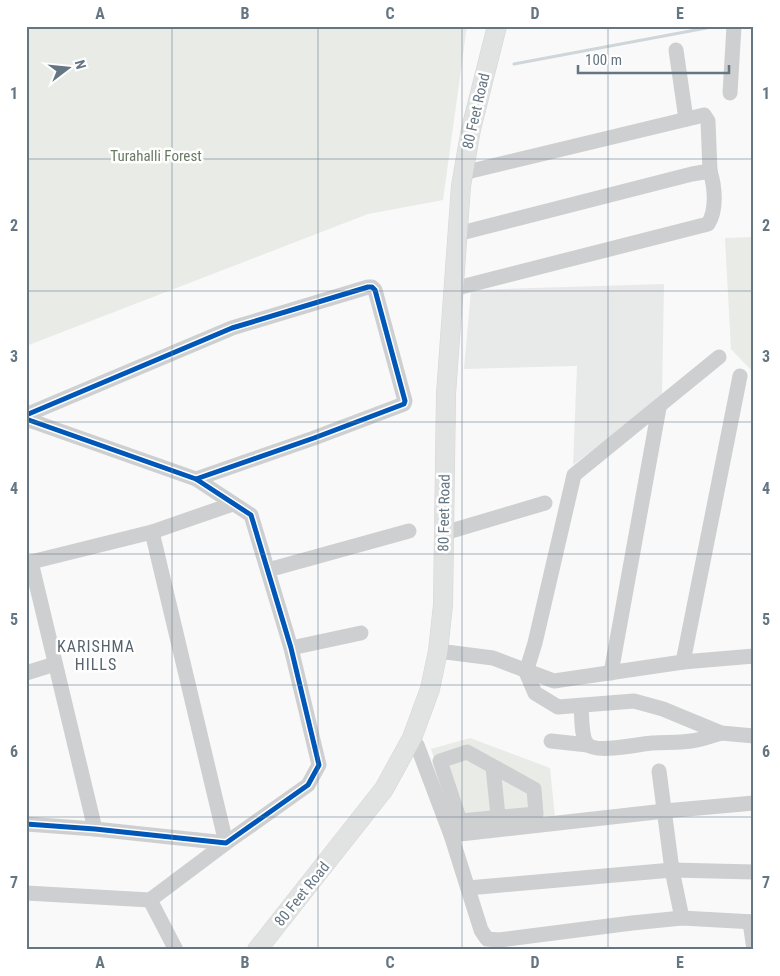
<svg xmlns="http://www.w3.org/2000/svg" width="780" height="976" font-family="'Roboto Condensed',sans-serif">
<style>
.built{fill:#e8e9e9}
.green{fill:#e8ebe6}
.lines{fill:none;stroke-linecap:round;stroke-linejoin:round}
.stream{stroke:#ced6d9;stroke-width:3}
.major-casing{stroke:#d5d6d7;stroke-width:20}
.minor{stroke:#cecfd0;stroke-width:15}
.major{stroke:#e1e2e2;stroke-width:19}
.cycleway-casing{stroke:#fff;stroke-width:8}
.cycleway{stroke:#0057b8;stroke-width:5}
.grid{fill:none;stroke:#657683;stroke-width:1;stroke-opacity:0.55}
.labels{text-anchor:middle;stroke-width:5;stroke-linejoin:round;paint-order:stroke}
.street-label{font-size:15px;fill:#657683;stroke:#fff}
.park-label{font-size:15px;fill:#687a64;stroke:#fff}
.neighbourhood-label{font-size:16px;letter-spacing:1px;fill:#57646e;stroke:#fff}
.neatline{fill:none;stroke:#657683;stroke-width:2}
.grid-label{font-size:16px;text-anchor:middle;font-weight:bold;fill:#657683}
</style>
<rect width="100%" height="100%" fill="#f9f9f9"/>
<path class="built" d="M 664,284 L 662,397 L 573,465 L 577,366 L 464,369 L 471,290 Z"/>
<g class="green">
<path d="M 26,26 L 467,26 L 443,200 L 368,214 L 26,346 Z"/>
<path d="M 754,237 L 754,373 L 731,349 L 725,238 Z"/>
<path d="M 470,738 L 550,768 L 555,818 L 457,830 L 431,749 Z"/>
</g>
<g class="lines">
<path class="stream" d="M 514,64 L 717,26"/>
<g class="major-casing">
<path id="major" d="M 257,950 L 384,789 L 412,738 L 430,689 L 438,651 L 443,605 L 446,394 L 461,186 L 471,129 L 497,26"/>
</g>
<g class="minor">
<path d="M 676,50 L 686,119"/>
<path d="M 730,93 L 734,26"/>
<path d="M 471,171 L 704,115 L 708,121 L 710,171"/>
<path d="M 461,287 L 708,224 C 717,210 715,187 710,171 L 692,174 L 465,232"/>
<path d="M 719,357 L 574,475 L 535,643 L 526,672 L 535,693 L 558,707 L 634,701 L 663,709 L 721,733 L 754,736"/>
<path d="M 26,415 L 232,328 L 368,287 L 372,287 L 375,290 L 405,401 L 404,404 L 314,438 L 196,479"/>
<path d="M 26,419 L 196,479 L 251,515 L 291,648 L 319,765 L 308,785 L 226,843 L 95,829 L 26,824"/>
<path d="M 152,532 L 226,843 L 150,900 L 176,950"/>
<path d="M 444,532 L 451,531 L 545,503"/>
<path d="M 268,570 L 409,531"/>
<path d="M 291,648 L 361,633"/>
<path d="M 438,651 L 493,658 L 554,681 L 683,662 L 754,656"/>
<path d="M 683,662 L 740,376"/>
<path d="M 26,673 L 55,664"/>
<path d="M 611,673 L 659,408"/>
<path d="M 581,706 C 582,715 581,737 587,744 C 596,754 639,744 652,743 C 665,742 678,743 691,741 C 701,740 711,736 721,733"/>
<path d="M 551,741 L 588,745"/>
<path d="M 417,745 L 451,835 L 481,930 L 487,939 L 499,940 L 632,923 L 682,918 L 754,922"/>
<path d="M 467,752 L 534,789 L 536,814 L 460,821 L 440,761 Z"/>
<path d="M 493,767 L 499,826"/>
<path d="M 659,771 L 672,870 L 682,918"/>
<path d="M 95,829 L 31,562 L 152,532 L 233,504"/>
<path d="M 451,835 L 665,811 L 754,803"/>
<path d="M 468,888 L 672,870 L 754,872"/>
<path d="M 26,893 L 150,900"/>
<path d="M 750,922 L 754,950"/>
</g>
<use href="#major" class="major"/>
<g class="cycleway-casing">
<g id="cycleway">
<path d="M 26,415 L 232,328 L 368,287 L 372,287 L 375,290 L 405,401 L 404,404 L 314,438 L 196,479"/>
<path d="M 26,419 L 196,479 L 251,515 L 291,648 L 319,765 L 308,785 L 226,843 L 95,829 L 26,824"/>
</g>
</g>
<use href="#cycleway" class="cycleway"/>
</g>
<path class="grid" d="M 172,26 L 172,950M 318,26 L 318,950M 462,26 L 462,950M 608,26 L 608,950M 26,159 L 754,159M 26,291 L 754,291M 26,422 L 754,422M 26,554 L 754,554M 26,685 L 754,685M 26,817 L 754,817"/>
<g class="labels">
<g class="street-label">
<text transform="translate(476 111) rotate(-77)" y="5">80 Feet Road</text>
<text transform="translate(444 513) rotate(-89)" y="5">80 Feet Road</text>
<text transform="translate(302 894) rotate(-51)" y="5">80 Feet Road</text>
</g>
<g class="park-label">
<text x="156" y="161">Turahalli Forest</text>
</g>
<g class="neighbourhood-label">
<text x="96" y="652">KARISHMA<tspan x="96" dy="18">HILLS</tspan></text>
</g>
</g>
<rect width="780" height="976" fill="none" stroke="#ffffff" stroke-width="55"/>
<g transform="translate(68 68) rotate(74)" stroke="#ffffff" stroke-width="4" paint-order="stroke">
<path d="M0-4L9 19L0 12L-9 19Z" fill="#657683"/>
<text y="-8" font-size="14" font-weight="bold" text-anchor="middle" fill="#657683">N</text>
</g>
<path d="M578 65v8h151v-8" fill="none" stroke="#657683" stroke-width="2.5"/>
<text x="585" y="65" font-size="15" fill="#657683" stroke="#ffffff" stroke-width="4" paint-order="stroke">100 m</text>
<rect x="28" y="28" width="724" height="920" class="neatline"/>
<g class="grid-label">
<text x="100" y="19">A</text>
<text x="245" y="19">B</text>
<text x="390" y="19">C</text>
<text x="535" y="19">D</text>
<text x="680" y="19">E</text>
<text x="14" y="99">1</text>
<text x="766" y="99">1</text>
<text x="14" y="231">2</text>
<text x="766" y="231">2</text>
<text x="14" y="362">3</text>
<text x="766" y="362">3</text>
<text x="14" y="494">4</text>
<text x="766" y="494">4</text>
<text x="14" y="625">5</text>
<text x="766" y="625">5</text>
<text x="14" y="757">6</text>
<text x="766" y="757">6</text>
<text x="14" y="888">7</text>
<text x="766" y="888">7</text>
<text x="100" y="968">A</text>
<text x="245" y="968">B</text>
<text x="390" y="968">C</text>
<text x="535" y="968">D</text>
<text x="680" y="968">E</text>
</g>
</svg>
